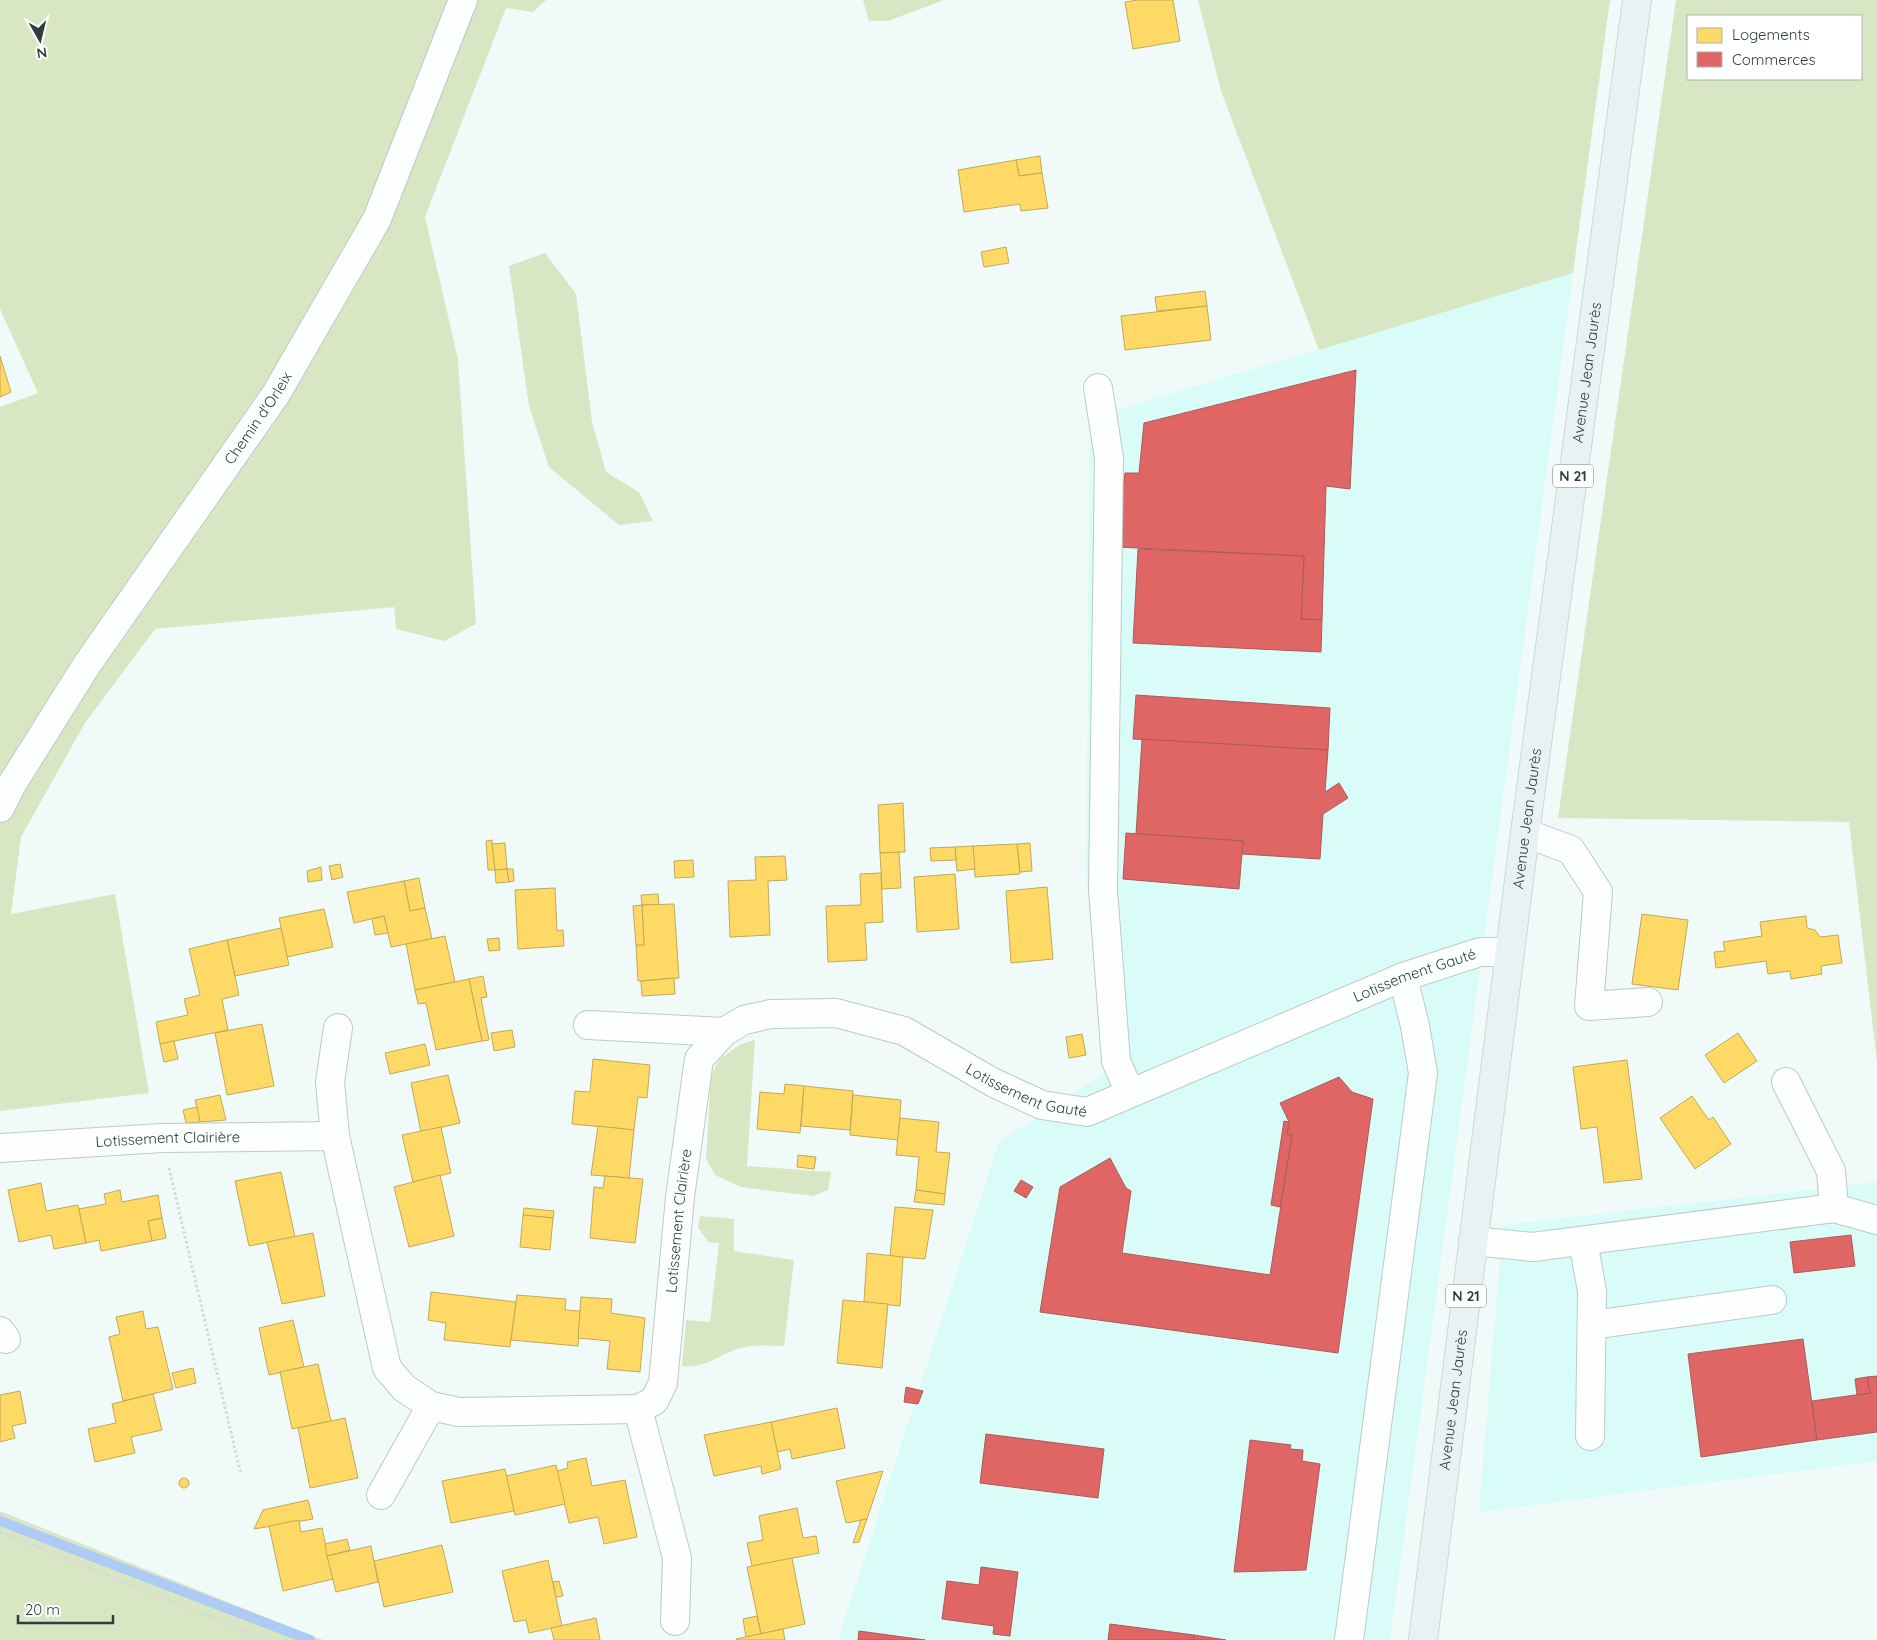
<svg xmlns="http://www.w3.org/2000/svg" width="1877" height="1640" font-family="Quicksand,sans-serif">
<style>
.built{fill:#dafcf8}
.green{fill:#d9e6c3;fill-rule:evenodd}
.homes{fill:#ffd966;stroke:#c0aa59}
.shops{fill:#e06666;stroke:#aa5a59}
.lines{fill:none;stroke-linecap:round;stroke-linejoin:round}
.stream{stroke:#adcbf4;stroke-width:10}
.minor-casing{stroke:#bdcac8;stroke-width:30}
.major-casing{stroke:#cfd7d6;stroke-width:30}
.path{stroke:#d4d9d9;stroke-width:3;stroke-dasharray:2.5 2.5;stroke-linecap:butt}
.minor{stroke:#fdfefe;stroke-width:28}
.major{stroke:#e8f1f3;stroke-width:28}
.labels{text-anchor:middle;stroke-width:5;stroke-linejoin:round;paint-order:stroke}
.shield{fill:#fff;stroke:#6c7876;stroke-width:1}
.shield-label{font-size:14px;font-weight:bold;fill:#2d3e3c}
.street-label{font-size:15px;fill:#2d3e3c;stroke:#fff}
</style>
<rect width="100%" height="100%" fill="#f0faf8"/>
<g class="built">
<path d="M 1573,273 L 1390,1640 L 838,1640 L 999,1142 L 1104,1073 L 1086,873 L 1090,418 Z"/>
<path d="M 1877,1182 L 1877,1461 L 1479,1512 L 1503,1225 Z"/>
</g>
<g class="green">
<path d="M 0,0 L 546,0 L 533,12 L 506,8 L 425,217 L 458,359 L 476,624 L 444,641 L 396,629 L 394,607 L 155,629 L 85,723 L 21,837 L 11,914 L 115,894 L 149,1093 L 0,1111 L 0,407 L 38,393 L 0,309 Z"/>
<path d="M 863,0 L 944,0 L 888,21 L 869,21 Z"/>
<path d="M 1198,0 L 1610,0 L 1573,273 L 1319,350 L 1221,91 Z"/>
<path d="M 1676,0 L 1877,0 L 1877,1063 L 1849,822 L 1558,818 ZM 1688,16 L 1861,16 L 1861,79 L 1688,79 Z"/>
<path d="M 545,253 L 576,294 L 592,422 L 606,472 L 639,492 L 653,521 L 619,525 L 549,467 L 529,406 L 509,266 Z"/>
<path d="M 755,1040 L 747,1166 L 831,1172 L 828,1190 L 813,1196 L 741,1187 L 715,1175 L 706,1159 L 711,1075 L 720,1059 L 741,1044 Z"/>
<path d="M 700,1216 L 734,1219 L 734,1251 L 794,1260 L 784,1346 C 770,1346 754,1344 741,1348 C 720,1353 704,1370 682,1366 L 686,1320 L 710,1322 L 719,1243 L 708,1242 L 698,1227 Z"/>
<path d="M 0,1511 L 323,1640 L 0,1640 Z"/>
</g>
<g class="homes">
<path d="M 1138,0 L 1173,0 L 1180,41 L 1133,49 L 1125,2 Z"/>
<path d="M 1040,156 L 1042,173 L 1019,176 L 1016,160 Z"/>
<path d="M 1016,160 L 1019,176 L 1042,173 L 1048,208 L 1021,211 L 1020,204 L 964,212 L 958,170 Z"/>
<path d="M 1006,247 L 1009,263 L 984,267 L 981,252 Z"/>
<path d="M 1205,291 L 1207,306 L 1157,311 L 1155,297 Z"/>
<path d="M 1207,306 L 1211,340 L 1125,350 L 1121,316 Z"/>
<path d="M 0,356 L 11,392 L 0,397 Z"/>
<path d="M 903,803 L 905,852 L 880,853 L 878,805 Z"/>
<path d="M 492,840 L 495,870 L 488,870 L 486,841 Z"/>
<path d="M 505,843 L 507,869 L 495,870 L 492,844 Z"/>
<path d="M 1030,843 L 1032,871 L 1020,872 L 1017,844 Z"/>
<path d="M 1017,844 L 1020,874 L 975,877 L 973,846 Z"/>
<path d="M 973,846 L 975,869 L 957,871 L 955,847 Z"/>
<path d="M 955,847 L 956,860 L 931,861 L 930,848 Z"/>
<path d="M 899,852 L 901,888 L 882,889 L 880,853 Z"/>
<path d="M 785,856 L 787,880 L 768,881 L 770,935 L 730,937 L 728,881 L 756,880 L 755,857 Z"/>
<path d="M 693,860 L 694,877 L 675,878 L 674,861 Z"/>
<path d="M 340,864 L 343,877 L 332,880 L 329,866 Z"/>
<path d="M 321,867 L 322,880 L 308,882 L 307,871 Z"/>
<path d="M 507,869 L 509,882 L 496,883 L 495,870 Z"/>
<path d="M 507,869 L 513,869 L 514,881 L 509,882 Z"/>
<path d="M 881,873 L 883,922 L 865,923 L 867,960 L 828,962 L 826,906 L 861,905 L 860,874 Z"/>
<path d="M 955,874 L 959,929 L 917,932 L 914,877 Z"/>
<path d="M 419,878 L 425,908 L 410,911 L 404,881 Z"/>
<path d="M 404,881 L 410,911 L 425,908 L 432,939 L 391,947 L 384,916 L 354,923 L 347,892 Z"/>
<path d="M 1047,887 L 1053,959 L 1011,963 L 1006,891 Z"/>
<path d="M 555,888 L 557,931 L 563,930 L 564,946 L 518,949 L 515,890 Z"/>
<path d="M 658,894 L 659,905 L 642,905 L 641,895 Z"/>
<path d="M 674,904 L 679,978 L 638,981 L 636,945 L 644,945 L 642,905 Z"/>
<path d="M 642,905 L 644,945 L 636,945 L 633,906 Z"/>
<path d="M 324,909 L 333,947 L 287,957 L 279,918 Z"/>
<path d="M 1642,914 L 1688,920 L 1678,990 L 1632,984 Z"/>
<path d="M 384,916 L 388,933 L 375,935 L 372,919 Z"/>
<path d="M 1806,916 L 1807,928 L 1815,930 L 1820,937 L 1838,935 L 1842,963 L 1821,966 L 1822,974 L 1791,979 L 1790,971 L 1768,974 L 1766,961 L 1716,968 L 1714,952 L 1725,951 L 1723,942 L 1762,936 L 1760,922 Z"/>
<path d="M 281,928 L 289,965 L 235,976 L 227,940 Z"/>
<path d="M 445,936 L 455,982 L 415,990 L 406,944 Z"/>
<path d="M 499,938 L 500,950 L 489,951 L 487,939 Z"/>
<path d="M 227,940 L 239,995 L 222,999 L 228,1030 L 160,1044 L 156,1022 L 188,1015 L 184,999 L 200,995 L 189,949 Z"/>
<path d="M 483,976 L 487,997 L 481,998 L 489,1040 L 482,1041 L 469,979 Z"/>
<path d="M 674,978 L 675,994 L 642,996 L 641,981 Z"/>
<path d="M 469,979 L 482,1041 L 436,1050 L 426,1003 L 418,1004 L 415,990 Z"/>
<path d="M 262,1024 L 274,1086 L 227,1095 L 215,1033 Z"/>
<path d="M 512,1030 L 515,1047 L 494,1051 L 491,1033 Z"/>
<path d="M 1738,1033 L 1757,1061 L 1724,1083 L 1705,1055 Z"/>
<path d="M 1082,1034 L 1086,1055 L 1069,1058 L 1066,1037 Z"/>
<path d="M 174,1041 L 178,1059 L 164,1062 L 160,1044 Z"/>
<path d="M 425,1044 L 430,1065 L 390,1074 L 385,1053 Z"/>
<path d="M 593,1059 L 650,1065 L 647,1098 L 638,1097 L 634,1130 L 572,1124 L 575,1091 L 590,1092 Z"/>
<path d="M 1627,1060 L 1642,1179 L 1604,1183 L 1597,1127 L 1581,1129 L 1573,1067 Z"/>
<path d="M 448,1075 L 460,1123 L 421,1132 L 411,1083 Z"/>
<path d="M 785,1084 L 804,1086 L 800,1133 L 757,1129 L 760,1092 L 784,1094 Z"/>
<path d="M 804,1086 L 853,1091 L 850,1130 L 801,1126 Z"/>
<path d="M 220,1095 L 226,1120 L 200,1122 L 195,1100 Z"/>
<path d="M 853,1095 L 901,1100 L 898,1140 L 850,1135 Z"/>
<path d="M 1692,1096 L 1709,1120 L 1713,1117 L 1731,1144 L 1695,1169 L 1660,1118 Z"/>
<path d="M 197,1107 L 200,1122 L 186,1123 L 183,1110 Z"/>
<path d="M 900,1118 L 939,1122 L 936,1152 L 950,1153 L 945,1194 L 916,1190 L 919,1157 L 896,1155 Z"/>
<path d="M 598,1126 L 634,1130 L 629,1178 L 591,1175 Z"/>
<path d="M 441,1127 L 451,1173 L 413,1182 L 402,1135 Z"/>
<path d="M 798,1155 L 816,1157 L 814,1169 L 797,1167 Z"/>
<path d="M 281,1172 L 295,1237 L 249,1246 L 235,1181 Z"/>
<path d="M 440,1175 L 454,1236 L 409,1247 L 394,1187 Z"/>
<path d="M 605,1176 L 643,1179 L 635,1243 L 590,1238 L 594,1187 L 603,1188 Z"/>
<path d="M 41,1183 L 46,1211 L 78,1205 L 86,1243 L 54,1249 L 51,1235 L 19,1242 L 8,1190 Z"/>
<path d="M 120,1190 L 122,1202 L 158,1195 L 162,1218 L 148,1221 L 152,1241 L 101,1251 L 99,1240 L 86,1243 L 79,1209 L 106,1204 L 104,1194 Z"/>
<path d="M 916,1190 L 945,1194 L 944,1205 L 914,1202 Z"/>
<path d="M 895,1207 L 933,1210 L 925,1259 L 890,1256 Z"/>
<path d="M 524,1208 L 554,1211 L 553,1218 L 523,1215 Z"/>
<path d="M 523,1215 L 553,1218 L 550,1250 L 520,1247 Z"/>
<path d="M 162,1218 L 166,1238 L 152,1241 L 148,1221 Z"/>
<path d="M 313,1233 L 325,1296 L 282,1304 L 267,1242 Z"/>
<path d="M 867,1253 L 903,1257 L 900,1306 L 864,1302 Z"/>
<path d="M 431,1292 L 516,1302 L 510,1347 L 444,1340 L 446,1323 L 428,1320 Z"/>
<path d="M 517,1295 L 566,1299 L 565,1310 L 580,1311 L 578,1346 L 511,1340 Z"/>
<path d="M 581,1297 L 612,1299 L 611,1313 L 645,1318 L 640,1372 L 607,1369 L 610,1341 L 578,1338 Z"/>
<path d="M 843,1300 L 888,1304 L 882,1368 L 837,1363 Z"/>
<path d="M 143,1311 L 146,1329 L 158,1327 L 173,1389 L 123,1401 L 109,1337 L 120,1334 L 116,1317 Z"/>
<path d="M 293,1320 L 304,1367 L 269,1375 L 259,1328 Z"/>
<path d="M 318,1364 L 331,1421 L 292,1429 L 280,1372 Z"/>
<path d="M 193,1368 L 196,1383 L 176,1388 L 172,1373 Z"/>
<path d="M 20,1391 L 26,1423 L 12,1426 L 15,1438 L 0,1442 L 0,1395 Z"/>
<path d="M 153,1394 L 162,1430 L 131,1437 L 135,1453 L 95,1462 L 88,1429 L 116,1423 L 112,1404 Z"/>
<path d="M 837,1408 L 845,1448 L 792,1459 L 790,1449 L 777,1452 L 771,1422 Z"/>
<path d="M 345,1418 L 358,1478 L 310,1488 L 298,1428 Z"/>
<path d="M 771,1422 L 781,1469 L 762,1474 L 761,1466 L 714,1476 L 704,1435 Z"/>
<path d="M 586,1458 L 592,1486 L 625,1480 L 637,1537 L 604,1544 L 598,1517 L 569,1523 L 557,1471 L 568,1468 L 567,1462 Z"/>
<path d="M 556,1465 L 565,1504 L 515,1515 L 506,1476 Z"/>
<path d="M 505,1469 L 514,1511 L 451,1523 L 442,1481 Z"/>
<path d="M 883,1471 L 867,1519 L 846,1523 L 836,1481 Z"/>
<circle cx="184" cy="1483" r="5"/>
<path d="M 308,1500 L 313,1519 L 254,1529 L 263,1510 Z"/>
<path d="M 797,1508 L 803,1538 L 816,1536 L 819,1553 L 752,1566 L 747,1543 L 763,1540 L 759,1516 Z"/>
<path d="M 867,1519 L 859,1542 L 853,1543 L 861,1520 Z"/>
<path d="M 299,1520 L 301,1532 L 322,1528 L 333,1579 L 283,1591 L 269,1526 Z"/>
<path d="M 347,1539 L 350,1550 L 327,1556 L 325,1544 Z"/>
<path d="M 442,1545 L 453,1592 L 384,1607 L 374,1561 Z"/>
<path d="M 371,1546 L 378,1582 L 336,1592 L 327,1556 Z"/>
<path d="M 792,1558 L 805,1624 L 761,1634 L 747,1567 Z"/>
<path d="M 548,1560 L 562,1626 L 529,1633 L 526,1620 L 514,1622 L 502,1571 Z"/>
<path d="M 559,1581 L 563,1596 L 556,1597 L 553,1582 Z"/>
<path d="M 757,1616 L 761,1634 L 746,1637 L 743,1619 Z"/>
<path d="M 596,1618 L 600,1640 L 554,1640 L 551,1628 Z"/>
<path d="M 783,1629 L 785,1640 L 737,1640 L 736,1639 Z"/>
</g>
<g class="shops">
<path d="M 1356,370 L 1350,489 L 1326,486 L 1322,620 L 1301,619 L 1304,556 L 1116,547 L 1125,473 L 1139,473 L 1144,423 Z"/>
<path d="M 1138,549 L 1304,556 L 1301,619 L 1322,620 L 1321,652 L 1133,643 Z"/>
<path d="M 1136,695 L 1330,708 L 1328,750 L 1133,739 Z"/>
<path d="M 1142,739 L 1328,750 L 1325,792 L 1339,783 L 1348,798 L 1323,814 L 1320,859 L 1242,854 L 1243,841 L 1136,834 Z"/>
<path d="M 1126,833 L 1243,841 L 1239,889 L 1123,879 Z"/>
<path d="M 1339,1077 L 1352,1092 L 1373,1099 L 1338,1353 L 1040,1312 L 1060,1187 L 1110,1158 L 1126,1188 L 1131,1191 L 1122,1253 L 1270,1275 L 1292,1135 L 1287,1134 L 1289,1122 L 1280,1103 Z"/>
<path d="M 1284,1121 L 1289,1122 L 1287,1134 L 1292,1135 L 1280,1207 L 1271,1205 Z"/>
<path d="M 1021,1180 L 1033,1187 L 1026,1198 L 1014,1191 Z"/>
<path d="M 1851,1235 L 1855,1266 L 1794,1273 L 1790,1242 Z"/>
<path d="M 1803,1339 L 1817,1440 L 1701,1457 L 1688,1354 Z"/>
<path d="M 1877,1376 L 1877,1432 L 1817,1440 L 1812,1401 L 1870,1393 L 1867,1377 Z"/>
<path d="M 1867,1377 L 1870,1393 L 1857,1395 L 1855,1379 Z"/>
<path d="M 906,1387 L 923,1391 L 918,1404 L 904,1402 Z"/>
<path d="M 986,1434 L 1104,1449 L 1098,1498 L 980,1483 Z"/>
<path d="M 1250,1440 L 1291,1445 L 1290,1449 L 1303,1450 L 1302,1461 L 1320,1464 L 1306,1570 L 1234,1572 Z"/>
<path d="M 981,1567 L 1018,1572 L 1010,1636 L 993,1634 L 994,1626 L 942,1619 L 947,1581 L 979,1585 Z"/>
<path d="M 1110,1624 L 1194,1635 L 1194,1640 L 1108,1640 Z"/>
<path d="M 859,1631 L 925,1640 L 858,1640 Z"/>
<path d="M 1194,1635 L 1226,1640 L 1194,1640 Z"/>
</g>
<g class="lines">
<path class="stream" d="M 0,1521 L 310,1640"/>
<g class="minor-casing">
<g id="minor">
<path d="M 1098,388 L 1109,458 L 1103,890 L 1116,1061 L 1130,1093"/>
<path id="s1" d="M 0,808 L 12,784 L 86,666 L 276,394 L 377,219 L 463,0"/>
<path d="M 1525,833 L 1571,850 L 1598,892 L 1589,1006 L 1648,1002"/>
<path id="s2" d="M 588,1025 L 724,1032 L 744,1020 L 771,1014 L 836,1013 L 904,1031 L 994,1083 L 1042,1105 L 1087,1112 L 1403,977 L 1480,952 L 1510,952"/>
<path d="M 338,1028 L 330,1082 L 335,1136 L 387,1368 L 404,1388 L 431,1406 L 459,1412 L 638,1409"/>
<path d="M 1786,1082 L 1831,1171 L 1834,1208"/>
<path id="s3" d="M 0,1148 L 162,1138 L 335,1136"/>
<path d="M 1473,1241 L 1533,1247 L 1834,1208 L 1877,1220"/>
<path d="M 1583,1241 L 1592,1291 L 1590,1436"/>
<path d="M 1592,1325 L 1772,1300"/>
<path d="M 0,1331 L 6,1339"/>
<path d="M 381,1495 L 431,1406"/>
<path id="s4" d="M 675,1621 L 677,1558 L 638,1409 L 654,1401 L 663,1383 L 680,1197 L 699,1059 L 724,1032"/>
<path d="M 1349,1640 L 1423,1073 L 1415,1026 L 1403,977"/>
</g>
</g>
<g class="major-casing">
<g id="major">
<path id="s5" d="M 1423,1640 L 1525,833 L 1637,0"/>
</g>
</g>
<g class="path">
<path d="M 169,1168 L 241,1475"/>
<path d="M 0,1532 L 268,1640"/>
</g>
<use href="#minor" class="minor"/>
<use href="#major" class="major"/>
</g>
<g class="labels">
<g class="shield">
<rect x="1553" y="464.5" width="40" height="23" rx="4"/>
<rect x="1446" y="1284.5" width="40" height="23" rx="4"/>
</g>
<g class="shield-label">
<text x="1573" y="481">N 21</text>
<text x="1466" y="1301">N 21</text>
</g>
<g class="street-label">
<text dy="5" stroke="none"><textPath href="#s5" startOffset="1278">Avenue Jean Jaurès</textPath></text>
<text dy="5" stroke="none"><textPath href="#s1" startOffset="468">Chemin d'Orleix</textPath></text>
<text dy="5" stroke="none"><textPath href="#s5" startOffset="828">Avenue Jean Jaurès</textPath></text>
<text dy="5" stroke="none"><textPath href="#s2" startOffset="880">Lotissement Gauté</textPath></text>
<text dy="5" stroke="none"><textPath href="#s2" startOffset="460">Lotissement Gauté</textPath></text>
<text dy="5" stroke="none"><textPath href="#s3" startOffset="168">Lotissement Clairière</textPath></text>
<text dy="5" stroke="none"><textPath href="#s4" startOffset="418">Lotissement Clairière</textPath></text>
<text dy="5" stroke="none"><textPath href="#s5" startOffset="242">Avenue Jean Jaurès</textPath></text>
</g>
</g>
<rect x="1687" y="15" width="175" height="65" fill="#ffffff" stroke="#abb2b1"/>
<rect x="1697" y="28" width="25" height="15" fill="#ffd966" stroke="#abb2b1"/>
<text x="1732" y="40" font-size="15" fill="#2d3e3c">Logements</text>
<rect x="1697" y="52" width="25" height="15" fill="#e06666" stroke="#abb2b1"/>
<text x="1732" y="65" font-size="15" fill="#2d3e3c">Commerces</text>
<g transform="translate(40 40) rotate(172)" stroke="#ffffff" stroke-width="4" paint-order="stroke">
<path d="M0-4L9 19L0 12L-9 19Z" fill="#2d3e3c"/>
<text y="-8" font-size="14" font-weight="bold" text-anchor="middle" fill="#2d3e3c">N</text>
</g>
<path d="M18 1615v8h95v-8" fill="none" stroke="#2d3e3c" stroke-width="2.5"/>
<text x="25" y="1615" font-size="15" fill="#2d3e3c" stroke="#ffffff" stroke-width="4" paint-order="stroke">20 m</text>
</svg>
